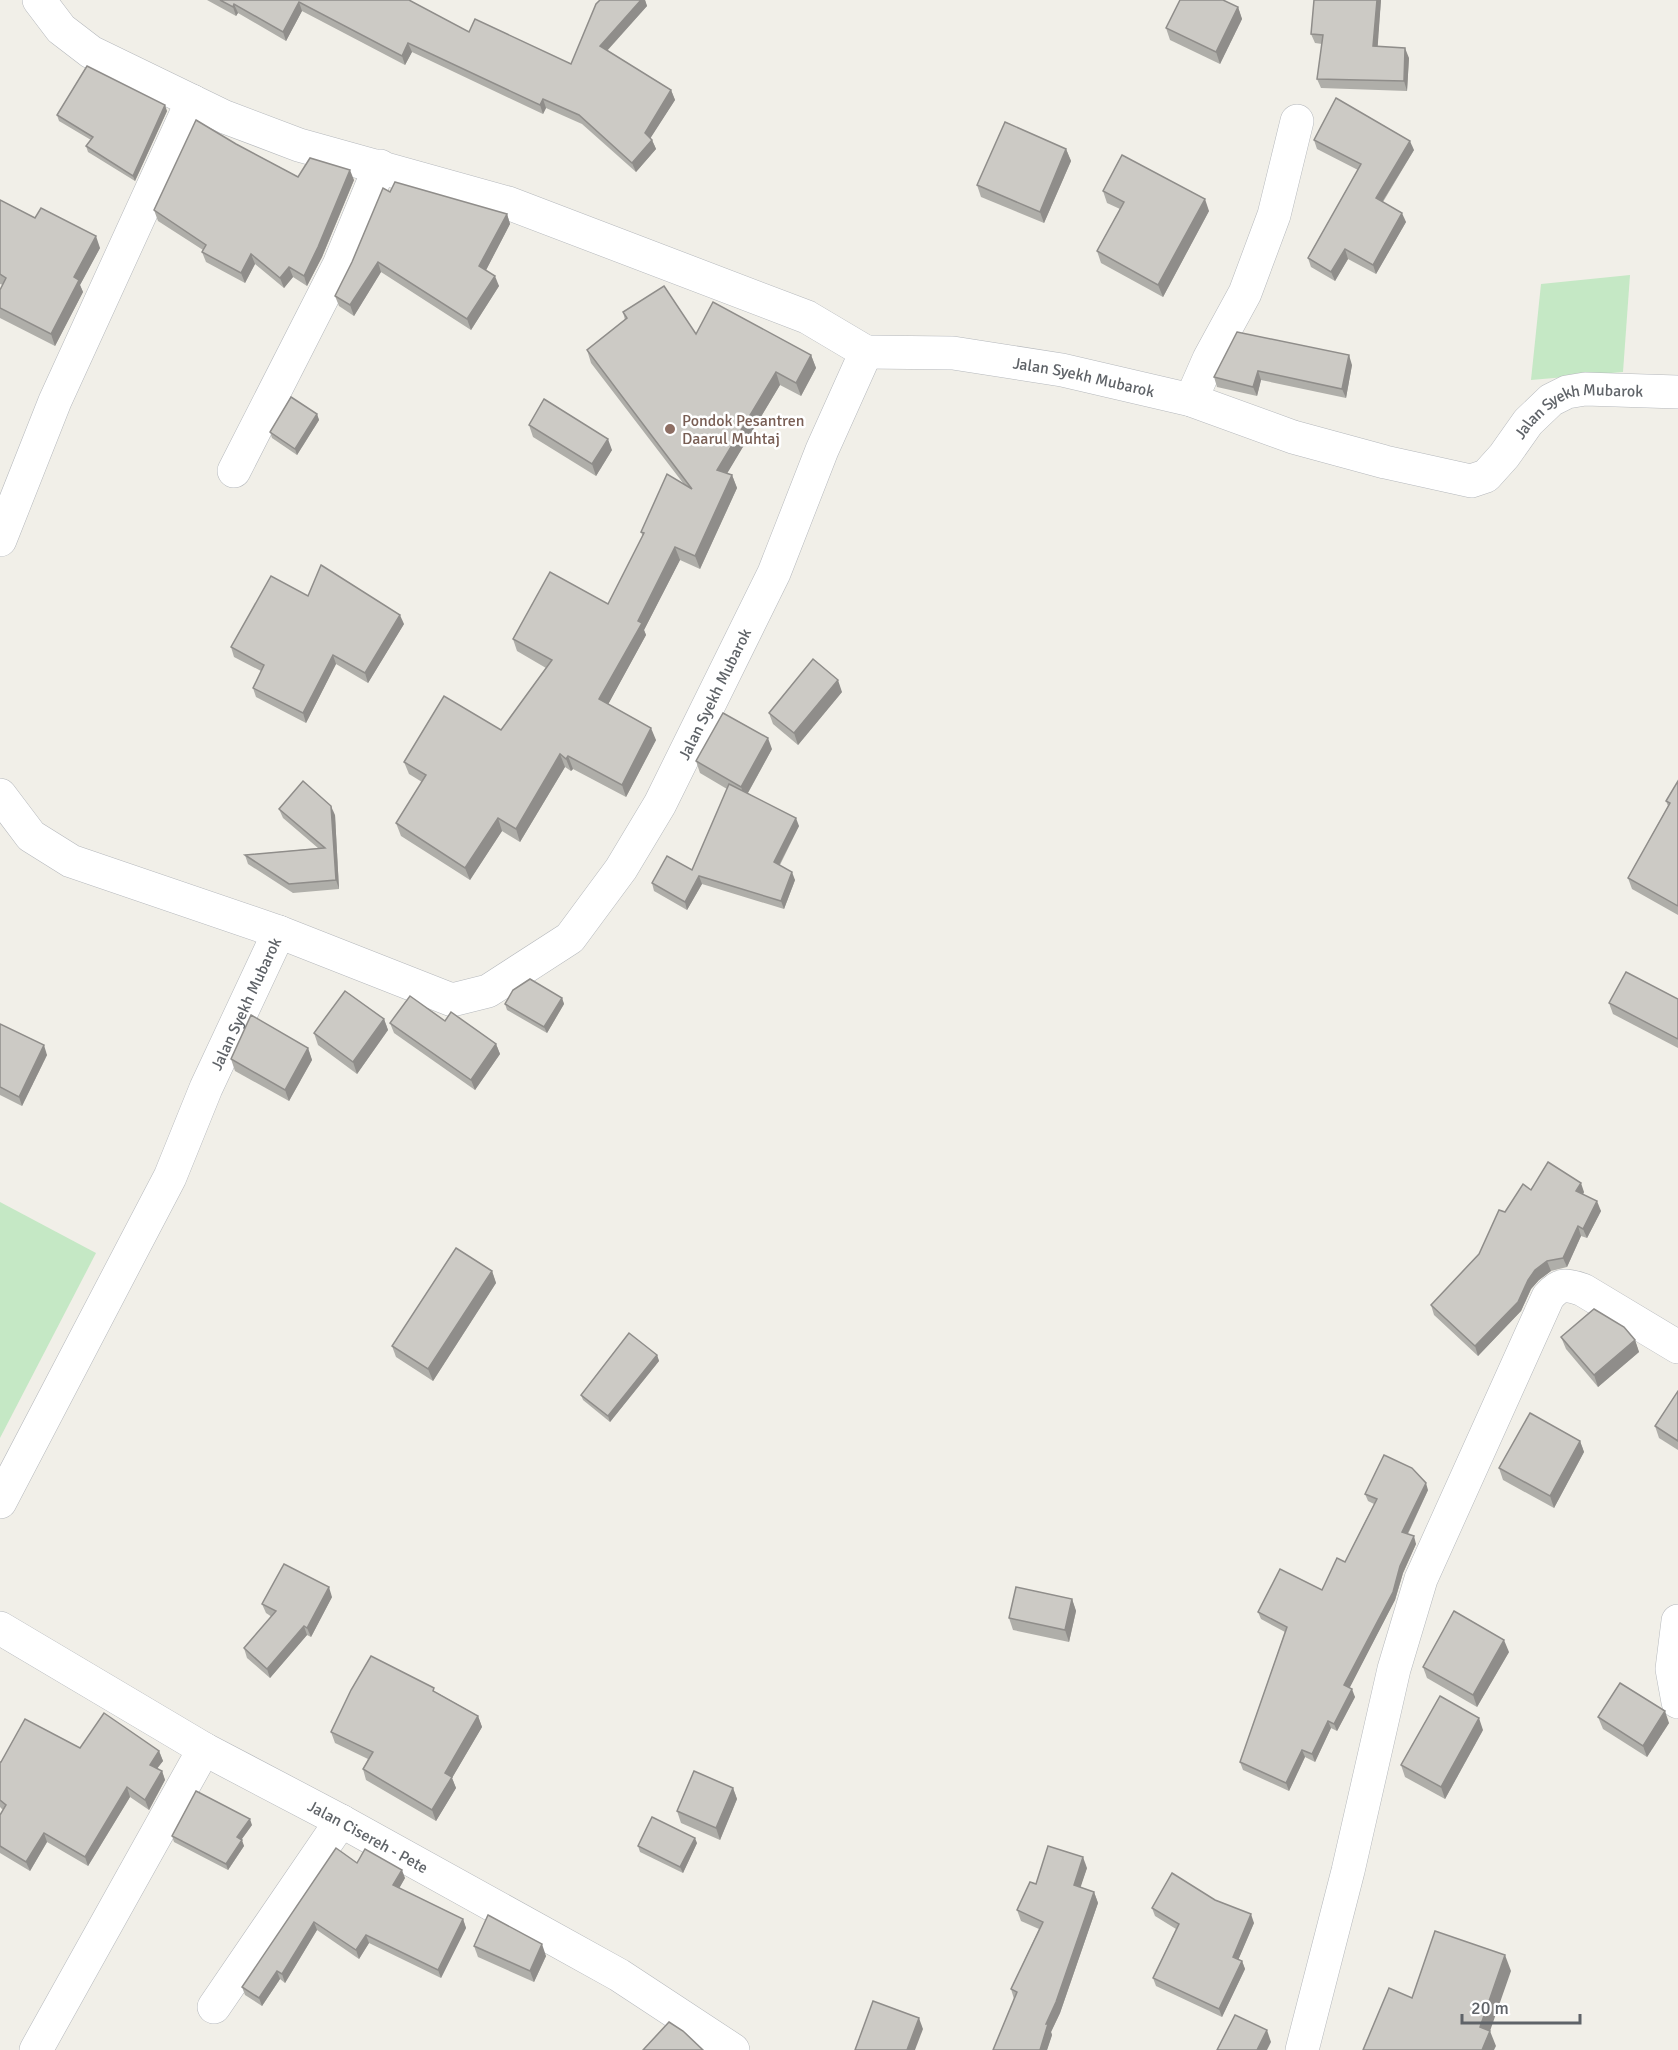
<svg xmlns="http://www.w3.org/2000/svg" width="1678" height="2050" font-family="Signika,sans-serif">
<style>
.green{fill:#c5e8c5}
.lines{fill:none;stroke-linecap:round;stroke-linejoin:round}
.minor-casing{stroke:#b5b8bc;stroke-width:34}
.minor{stroke:#fff;stroke-width:33}
.wall{fill:#afaea9}
.shaded-wall{fill:#8f8d8a}
.building{fill:#cccac5;stroke:#8f8d8a;stroke-width:1.5}
.education-dot{fill:#8d6e63;stroke:#fff;stroke-width:2}
.labels{text-anchor:middle;stroke-width:5;stroke-linejoin:round;paint-order:stroke}
.street-label{font-size:16px;fill:#5f6368;stroke:#fff}
.education-label{font-size:16px;fill:#785e54;stroke:#fff;text-anchor:start}
</style>
<rect width="100%" height="100%" fill="#f1efe8"/>
<g class="green">
<path d="M 1630,275 L 1623,372 L 1531,380 L 1541,284 Z"/>
<path d="M 0,1202 L 96,1253 L 0,1438 Z"/>
</g>
<g class="lines">
<g class="minor-casing">
<g id="minor">
<path d="M 39,0 L 61,29 L 91,52 L 225,117 L 299,145 L 508,203 L 807,317 L 866,352"/>
<path id="s1" d="M 866,352 L 953,353 L 1062,370 L 1191,400 L 1293,437 L 1385,462 L 1471,481 L 1486,476 L 1504,456 L 1528,422 L 1551,400 L 1567,392 L 1585,389 L 1678,392"/>
<path d="M 1191,400 L 1209,359 L 1245,293 L 1274,215 L 1297,121"/>
<path d="M 234,471 L 339,265 L 380,166"/>
<path d="M 0,540 L 55,401 L 192,101"/>
<path d="M 0,795 L 31,836 L 71,861 L 279,932"/>
<path id="s2" d="M 0,1502 L 170,1177 L 206,1088 L 279,932 L 452,1000 L 488,991 L 570,938 L 621,869 L 660,804 L 774,573 L 822,450 L 866,352"/>
<path d="M 1678,1621 L 1672,1669 L 1678,1702"/>
<path id="s3" d="M 0,1628 L 204,1749 L 341,1821 L 619,1975 L 733,2050"/>
<path d="M 214,2007 L 341,1821"/>
<path d="M 36,2050 L 204,1749"/>
<path d="M 1302,2050 L 1348,1871 L 1394,1669 L 1421,1579 L 1548,1297 C 1560,1283 1566,1284 1583,1290 L 1678,1347"/>
</g>
</g>
<use href="#minor" class="minor"/>
</g>
<g class="wall">
<path d="M 207,0 L 409,0 L 469,32 L 571,64 L 600,0 L 645,0 L 647,6 L 607,51 L 671,90 L 675,100 L 650,138 L 652,140 L 656,149 L 636,172 L 582,124 L 546,108 L 543,114 L 412,52 L 405,65 L 302,11 L 286,41 L 238,13 L 236,16 Z"/>
<path d="M 1314,0 L 1381,0 L 1377,47 L 1409,58 L 1407,91 L 1321,88 L 1317,79 L 1322,44 L 1315,43 L 1311,34 Z"/>
<path d="M 1238,7 L 1242,19 L 1220,64 L 1170,40 L 1166,28 Z"/>
<path d="M 167,111 L 135,181 L 88,152 L 86,146 L 91,140 L 59,121 L 57,115 Z"/>
<path d="M 1314,140 L 1414,150 L 1383,202 L 1406,222 L 1376,274 L 1348,259 L 1335,281 L 1311,267 L 1308,258 L 1358,170 L 1317,149 Z"/>
<path d="M 236,144 L 298,177 L 354,180 L 322,257 L 307,286 L 293,277 L 284,288 L 255,264 L 245,283 L 206,262 L 202,252 L 203,250 L 158,221 L 154,210 Z"/>
<path d="M 1066,149 L 1071,161 L 1044,223 L 981,197 L 977,185 Z"/>
<path d="M 1103,191 L 1209,211 L 1163,297 L 1101,263 L 1097,251 L 1120,209 L 1107,203 Z"/>
<path d="M 390,192 L 507,214 L 510,224 L 486,270 L 499,286 L 471,330 L 381,272 L 354,316 L 339,306 L 335,296 Z"/>
<path d="M 0,200 L 35,218 L 100,248 L 80,285 L 83,292 L 55,346 L 0,318 L 0,290 L 3,285 L 0,284 Z"/>
<path d="M 623,312 L 696,334 L 811,355 L 816,368 L 801,396 L 780,385 L 727,473 L 732,475 L 737,488 L 700,569 L 680,560 L 644,630 L 646,635 L 608,704 L 656,740 L 626,797 L 573,769 L 571,771 L 565,767 L 520,842 L 502,831 L 470,880 L 401,836 L 396,823 L 422,782 L 409,774 L 404,762 L 501,730 L 546,668 L 517,651 L 513,639 L 608,604 L 643,537 L 641,532 L 683,483 L 591,363 L 587,350 L 625,320 Z"/>
<path d="M 1237,332 L 1352,365 L 1346,398 L 1261,380 L 1257,396 L 1217,387 L 1214,377 Z"/>
<path d="M 317,414 L 319,420 L 297,455 L 272,438 L 270,432 Z"/>
<path d="M 529,425 L 612,450 L 596,476 L 533,437 Z"/>
<path d="M 308,596 L 404,624 L 368,683 L 336,664 L 306,723 L 256,697 L 253,688 L 261,671 L 234,657 L 231,647 Z"/>
<path d="M 842,692 L 798,745 L 773,724 L 769,713 Z"/>
<path d="M 772,749 L 748,793 L 799,826 L 780,865 L 795,880 L 784,909 L 702,884 L 687,910 L 654,891 L 652,883 L 692,870 L 727,789 L 700,773 L 696,761 Z"/>
<path d="M 1678,781 L 1678,915 L 1632,889 L 1628,878 L 1668,806 L 1666,801 Z"/>
<path d="M 279,809 L 335,815 L 339,889 L 293,893 L 248,864 L 245,855 L 318,848 L 283,818 Z"/>
<path d="M 562,998 L 564,1004 L 547,1033 L 507,1010 L 505,1004 Z"/>
<path d="M 1678,999 L 1678,1048 L 1613,1014 L 1609,1003 Z"/>
<path d="M 384,1019 L 388,1030 L 357,1074 L 318,1045 L 314,1033 Z"/>
<path d="M 445,1021 L 496,1044 L 500,1054 L 475,1090 L 394,1033 L 390,1023 Z"/>
<path d="M 0,1024 L 47,1055 L 22,1106 L 0,1095 Z"/>
<path d="M 308,1048 L 312,1060 L 289,1101 L 235,1071 L 231,1059 Z"/>
<path d="M 1531,1190 L 1584,1192 L 1583,1194 L 1601,1211 L 1587,1238 L 1581,1236 L 1567,1267 L 1551,1271 L 1539,1280 L 1531,1289 L 1521,1311 L 1478,1356 L 1434,1315 L 1431,1305 L 1479,1254 L 1505,1212 Z"/>
<path d="M 492,1271 L 496,1283 L 433,1381 L 396,1357 L 392,1346 Z"/>
<path d="M 1561,1337 L 1635,1340 L 1639,1352 L 1598,1387 L 1566,1349 Z"/>
<path d="M 657,1355 L 659,1361 L 610,1422 L 583,1400 L 581,1395 Z"/>
<path d="M 1678,1391 L 1678,1450 L 1659,1438 L 1655,1426 Z"/>
<path d="M 1580,1441 L 1584,1452 L 1554,1508 L 1503,1480 L 1499,1468 Z"/>
<path d="M 1428,1490 L 1408,1534 L 1416,1544 L 1403,1573 L 1395,1600 L 1349,1688 L 1355,1697 L 1337,1731 L 1331,1728 L 1315,1762 L 1305,1757 L 1289,1791 L 1243,1770 L 1240,1762 L 1285,1632 L 1261,1619 L 1258,1612 L 1322,1590 L 1345,1562 L 1374,1504 L 1368,1501 L 1365,1494 Z"/>
<path d="M 332,1597 L 311,1637 L 307,1635 L 270,1678 L 247,1658 L 244,1648 L 272,1617 L 266,1613 L 262,1604 Z"/>
<path d="M 1072,1599 L 1076,1611 L 1069,1642 L 1013,1630 L 1009,1618 Z"/>
<path d="M 1509,1652 L 1477,1707 L 1427,1678 L 1423,1667 Z"/>
<path d="M 436,1692 L 478,1716 L 482,1727 L 452,1778 L 456,1788 L 436,1821 L 366,1780 L 363,1769 L 368,1759 L 335,1743 L 331,1732 Z"/>
<path d="M 1598,1717 L 1669,1723 L 1647,1757 L 1603,1729 Z"/>
<path d="M 1483,1730 L 1445,1799 L 1405,1777 L 1401,1765 Z"/>
<path d="M 80,1748 L 159,1751 L 163,1761 L 157,1768 L 162,1771 L 165,1780 L 149,1810 L 130,1797 L 88,1866 L 47,1842 L 30,1871 L 0,1853 L 0,1815 L 3,1810 L 0,1807 L 0,1762 Z"/>
<path d="M 733,1788 L 737,1799 L 720,1840 L 681,1823 L 677,1811 Z"/>
<path d="M 252,1825 L 241,1840 L 244,1846 L 228,1870 L 174,1842 L 172,1836 Z"/>
<path d="M 697,1843 L 683,1873 L 640,1852 L 638,1846 Z"/>
<path d="M 357,1863 L 405,1878 L 399,1888 L 463,1919 L 466,1928 L 441,1978 L 369,1943 L 359,1959 L 317,1930 L 285,1983 L 280,1979 L 262,2006 L 245,1995 L 242,1987 Z"/>
<path d="M 1087,1868 L 1080,1887 L 1094,1892 L 1098,1903 L 1060,2013 L 1051,2032 L 1052,2035 L 1047,2050 L 993,2050 L 1014,1999 L 1011,1989 L 1039,1929 L 1021,1921 L 1017,1910 L 1036,1884 Z"/>
<path d="M 1215,1900 L 1254,1923 L 1238,1960 L 1242,1961 L 1245,1969 L 1222,2017 L 1156,1986 L 1153,1978 L 1176,1929 L 1155,1916 L 1152,1908 Z"/>
<path d="M 474,1946 L 546,1956 L 534,1982 L 478,1957 Z"/>
</g>
<g class="shaded-wall">
<path d="M 641,0 L 645,0 L 647,6 L 603,55 L 600,46 Z"/>
<path d="M 1377,0 L 1381,0 L 1377,56 L 1373,46 Z"/>
<path d="M 299,2 L 302,11 L 286,41 L 283,32 Z"/>
<path d="M 234,4 L 238,13 L 236,16 L 233,7 Z"/>
<path d="M 1238,7 L 1242,19 L 1220,64 L 1216,52 Z"/>
<path d="M 408,43 L 412,52 L 405,65 L 402,56 Z"/>
<path d="M 1405,48 L 1409,58 L 1407,91 L 1404,81 Z"/>
<path d="M 671,90 L 675,100 L 648,142 L 645,133 Z"/>
<path d="M 543,99 L 546,108 L 543,114 L 540,105 Z"/>
<path d="M 165,105 L 167,111 L 135,181 L 133,176 Z"/>
<path d="M 652,140 L 656,149 L 636,172 L 632,163 Z"/>
<path d="M 1410,141 L 1414,150 L 1379,207 L 1376,198 Z"/>
<path d="M 1066,149 L 1071,161 L 1044,223 L 1040,212 Z"/>
<path d="M 350,170 L 354,180 L 322,257 L 307,286 L 304,276 Z"/>
<path d="M 1205,199 L 1209,211 L 1163,297 L 1158,285 Z"/>
<path d="M 1402,213 L 1406,222 L 1376,274 L 1373,265 Z"/>
<path d="M 507,214 L 510,224 L 483,276 L 479,266 Z"/>
<path d="M 96,236 L 100,248 L 80,285 L 83,292 L 55,346 L 51,334 L 74,277 Z"/>
<path d="M 1345,249 L 1348,259 L 1335,281 L 1331,272 Z"/>
<path d="M 251,254 L 255,264 L 245,283 L 241,273 Z"/>
<path d="M 378,262 L 381,272 L 354,316 L 350,305 Z"/>
<path d="M 289,267 L 293,277 L 284,288 L 280,278 Z"/>
<path d="M 495,276 L 499,286 L 471,330 L 467,319 Z"/>
<path d="M 811,355 L 816,368 L 801,396 L 796,383 Z"/>
<path d="M 1349,355 L 1352,365 L 1346,398 L 1342,389 Z"/>
<path d="M 1258,371 L 1261,380 L 1257,396 L 1253,387 Z"/>
<path d="M 776,372 L 780,385 L 722,482 L 717,470 Z"/>
<path d="M 317,414 L 319,420 L 297,455 L 295,449 Z"/>
<path d="M 608,439 L 612,450 L 596,476 L 592,464 Z"/>
<path d="M 732,475 L 737,488 L 700,569 L 695,556 Z"/>
<path d="M 675,547 L 680,560 L 644,630 L 646,635 L 604,712 L 599,699 Z"/>
<path d="M 400,615 L 404,624 L 368,683 L 365,673 Z"/>
<path d="M 333,655 L 336,664 L 306,723 L 303,713 Z"/>
<path d="M 838,680 L 842,692 L 798,745 L 794,733 Z"/>
<path d="M 651,728 L 656,740 L 626,797 L 622,785 Z"/>
<path d="M 768,738 L 772,749 L 745,798 L 741,787 Z"/>
<path d="M 560,754 L 565,767 L 520,842 L 516,829 Z"/>
<path d="M 568,756 L 573,769 L 571,771 L 566,759 Z"/>
<path d="M 331,806 L 335,815 L 339,889 L 336,880 Z"/>
<path d="M 498,818 L 502,831 L 470,880 L 465,868 Z"/>
<path d="M 796,818 L 799,826 L 777,869 L 774,862 Z"/>
<path d="M 792,872 L 795,880 L 784,909 L 781,901 Z"/>
<path d="M 699,876 L 702,884 L 687,910 L 685,902 Z"/>
<path d="M 562,998 L 564,1004 L 547,1033 L 544,1027 Z"/>
<path d="M 384,1019 L 388,1030 L 357,1074 L 353,1062 Z"/>
<path d="M 496,1044 L 500,1054 L 475,1090 L 471,1080 Z"/>
<path d="M 44,1045 L 47,1055 L 22,1106 L 19,1097 Z"/>
<path d="M 308,1048 L 312,1060 L 289,1101 L 285,1090 Z"/>
<path d="M 1581,1183 L 1584,1192 L 1580,1200 L 1576,1191 Z"/>
<path d="M 1597,1201 L 1601,1211 L 1587,1238 L 1583,1229 Z"/>
<path d="M 1578,1226 L 1581,1236 L 1567,1267 L 1563,1258 Z"/>
<path d="M 1547,1261 L 1551,1271 L 1539,1280 L 1531,1289 L 1521,1311 L 1478,1356 L 1475,1346 L 1535,1270 Z"/>
<path d="M 492,1271 L 496,1283 L 433,1381 L 428,1369 Z"/>
<path d="M 1635,1340 L 1639,1352 L 1598,1387 L 1594,1375 Z"/>
<path d="M 657,1355 L 659,1361 L 610,1422 L 608,1416 Z"/>
<path d="M 1580,1441 L 1584,1452 L 1554,1508 L 1550,1496 Z"/>
<path d="M 1426,1483 L 1428,1490 L 1405,1539 L 1402,1532 Z"/>
<path d="M 1414,1536 L 1416,1544 L 1403,1573 L 1395,1600 L 1347,1693 L 1344,1685 Z"/>
<path d="M 329,1587 L 332,1597 L 311,1637 L 307,1628 Z"/>
<path d="M 1072,1599 L 1076,1611 L 1069,1642 L 1065,1630 Z"/>
<path d="M 304,1626 L 307,1635 L 270,1678 L 267,1669 Z"/>
<path d="M 1504,1640 L 1509,1652 L 1477,1707 L 1473,1695 Z"/>
<path d="M 1352,1689 L 1355,1697 L 1337,1731 L 1334,1724 Z"/>
<path d="M 1665,1711 L 1669,1723 L 1647,1757 L 1643,1746 Z"/>
<path d="M 478,1716 L 482,1727 L 452,1778 L 456,1788 L 436,1821 L 432,1810 L 445,1773 Z"/>
<path d="M 1479,1718 L 1483,1730 L 1445,1799 L 1441,1787 Z"/>
<path d="M 1328,1721 L 1331,1728 L 1315,1762 L 1312,1754 Z"/>
<path d="M 1302,1750 L 1305,1757 L 1289,1791 L 1286,1783 Z"/>
<path d="M 159,1751 L 163,1761 L 153,1774 L 150,1765 Z"/>
<path d="M 162,1771 L 165,1780 L 149,1810 L 145,1800 Z"/>
<path d="M 127,1787 L 130,1797 L 88,1866 L 85,1857 Z"/>
<path d="M 733,1788 L 737,1799 L 720,1840 L 716,1828 Z"/>
<path d="M 250,1819 L 252,1825 L 239,1843 L 237,1837 Z"/>
<path d="M 44,1833 L 47,1842 L 30,1871 L 26,1862 Z"/>
<path d="M 695,1838 L 697,1843 L 683,1873 L 680,1867 Z"/>
<path d="M 242,1840 L 244,1846 L 228,1870 L 226,1864 Z"/>
<path d="M 1083,1857 L 1087,1868 L 1078,1895 L 1074,1885 Z"/>
<path d="M 402,1870 L 405,1878 L 396,1894 L 393,1885 Z"/>
<path d="M 1094,1892 L 1098,1903 L 1060,2013 L 1051,2032 L 1052,2035 L 1047,2050 L 1040,2050 L 1046,2024 Z"/>
<path d="M 1251,1914 L 1254,1923 L 1236,1965 L 1233,1957 Z"/>
<path d="M 463,1919 L 466,1928 L 441,1978 L 438,1970 Z"/>
<path d="M 314,1922 L 317,1930 L 285,1983 L 282,1974 Z"/>
<path d="M 366,1935 L 369,1943 L 359,1959 L 356,1950 Z"/>
<path d="M 542,1944 L 546,1956 L 534,1982 L 530,1971 Z"/>
<path d="M 1505,1955 L 1511,1971 L 1490,2031 L 1496,2046 L 1494,2050 L 1482,2050 L 1480,2027 Z"/>
<path d="M 1242,1961 L 1245,1969 L 1222,2017 L 1219,2009 Z"/>
<path d="M 277,1971 L 280,1979 L 262,2006 L 259,1998 Z"/>
<path d="M 919,2018 L 923,2029 L 915,2050 L 907,2050 Z"/>
<path d="M 1267,2030 L 1271,2042 L 1267,2050 L 1257,2050 Z"/>
</g>
<g class="building">
<path d="M 220,0 L 409,0 L 469,32 L 475,19 L 571,64 L 596,4 L 600,0 L 641,0 L 600,46 L 671,90 L 645,133 L 652,140 L 632,163 L 579,115 L 543,99 L 540,105 L 408,43 L 402,56 L 299,2 L 283,32 L 234,4 L 233,7 Z"/>
<path d="M 1180,0 L 1223,0 L 1238,7 L 1216,52 L 1166,28 Z"/>
<path d="M 1314,0 L 1377,0 L 1373,46 L 1405,48 L 1404,81 L 1317,79 L 1323,35 L 1311,34 Z"/>
<path d="M 87,66 L 165,105 L 133,176 L 86,146 L 93,137 L 57,115 Z"/>
<path d="M 1336,98 L 1410,141 L 1376,198 L 1402,213 L 1373,265 L 1345,249 L 1331,272 L 1308,258 L 1361,164 L 1314,140 Z"/>
<path d="M 196,120 L 236,144 L 298,177 L 310,158 L 350,170 L 318,247 L 304,276 L 289,267 L 280,278 L 251,254 L 241,273 L 202,252 L 206,245 L 154,210 Z"/>
<path d="M 1005,122 L 1066,149 L 1040,212 L 977,185 Z"/>
<path d="M 1122,155 L 1205,199 L 1158,285 L 1097,251 L 1124,202 L 1103,191 Z"/>
<path d="M 395,182 L 507,214 L 479,266 L 495,276 L 467,319 L 378,262 L 350,305 L 335,296 L 352,262 L 383,188 L 390,192 Z"/>
<path d="M 0,200 L 35,218 L 41,208 L 96,236 L 74,277 L 79,280 L 51,334 L 0,308 L 0,290 L 6,278 L 0,274 Z"/>
<path d="M 664,286 L 696,334 L 713,302 L 811,355 L 796,383 L 776,372 L 717,470 L 732,475 L 695,556 L 675,547 L 638,621 L 642,623 L 599,699 L 651,728 L 622,785 L 568,756 L 566,759 L 560,754 L 516,829 L 498,818 L 465,868 L 396,823 L 426,775 L 404,762 L 444,696 L 501,730 L 552,660 L 513,639 L 550,572 L 608,604 L 644,533 L 641,532 L 667,474 L 692,489 L 587,350 L 627,318 L 623,312 Z"/>
<path d="M 1237,332 L 1349,355 L 1342,389 L 1258,371 L 1253,387 L 1214,377 Z"/>
<path d="M 291,397 L 317,414 L 295,449 L 270,432 Z"/>
<path d="M 544,399 L 608,439 L 592,464 L 529,425 Z"/>
<path d="M 321,565 L 400,615 L 365,673 L 333,655 L 303,713 L 253,688 L 264,665 L 231,647 L 271,576 L 308,596 Z"/>
<path d="M 813,659 L 838,680 L 794,733 L 769,713 Z"/>
<path d="M 723,713 L 768,738 L 741,787 L 696,761 Z"/>
<path d="M 303,781 L 331,806 L 336,880 L 289,884 L 245,855 L 325,848 L 279,809 Z"/>
<path d="M 1678,781 L 1678,906 L 1628,878 L 1670,803 L 1666,801 Z"/>
<path d="M 729,784 L 796,818 L 774,862 L 792,872 L 781,901 L 699,876 L 685,902 L 652,883 L 667,856 L 692,870 Z"/>
<path d="M 1626,972 L 1678,999 L 1678,1039 L 1609,1003 Z"/>
<path d="M 530,979 L 562,998 L 544,1027 L 505,1004 L 513,990 Z"/>
<path d="M 345,991 L 384,1019 L 353,1062 L 314,1033 Z"/>
<path d="M 410,996 L 445,1021 L 451,1012 L 496,1044 L 471,1080 L 390,1023 Z"/>
<path d="M 251,1015 L 308,1048 L 285,1090 L 231,1059 Z"/>
<path d="M 0,1024 L 44,1045 L 19,1097 L 0,1087 Z"/>
<path d="M 1548,1162 L 1581,1183 L 1576,1191 L 1597,1201 L 1583,1229 L 1578,1226 L 1563,1258 L 1547,1261 L 1535,1270 L 1528,1280 L 1518,1302 L 1475,1346 L 1431,1305 L 1479,1254 L 1499,1210 L 1505,1212 L 1523,1184 L 1531,1190 Z"/>
<path d="M 456,1248 L 492,1271 L 428,1369 L 392,1346 Z"/>
<path d="M 1594,1309 L 1624,1327 L 1635,1340 L 1594,1375 L 1561,1337 Z"/>
<path d="M 629,1333 L 657,1355 L 608,1416 L 581,1395 Z"/>
<path d="M 1678,1391 L 1678,1441 L 1655,1426 Z"/>
<path d="M 1530,1413 L 1580,1441 L 1550,1496 L 1499,1468 Z"/>
<path d="M 1384,1455 L 1412,1468 L 1426,1483 L 1402,1532 L 1414,1536 L 1400,1566 L 1393,1592 L 1344,1685 L 1352,1689 L 1334,1724 L 1328,1721 L 1312,1754 L 1302,1750 L 1286,1783 L 1240,1762 L 1287,1627 L 1258,1612 L 1280,1569 L 1322,1590 L 1337,1558 L 1345,1562 L 1377,1499 L 1365,1494 Z"/>
<path d="M 284,1564 L 329,1587 L 307,1628 L 304,1626 L 267,1669 L 244,1648 L 276,1611 L 262,1604 Z"/>
<path d="M 1016,1587 L 1072,1599 L 1065,1630 L 1009,1618 Z"/>
<path d="M 1454,1611 L 1504,1640 L 1473,1695 L 1423,1667 Z"/>
<path d="M 371,1656 L 434,1688 L 433,1691 L 478,1716 L 445,1773 L 452,1777 L 432,1810 L 363,1769 L 373,1752 L 331,1732 L 351,1690 Z"/>
<path d="M 1620,1683 L 1665,1711 L 1643,1746 L 1598,1717 Z"/>
<path d="M 1440,1696 L 1479,1718 L 1441,1787 L 1401,1765 Z"/>
<path d="M 104,1713 L 159,1751 L 150,1765 L 162,1771 L 145,1800 L 127,1787 L 85,1857 L 44,1833 L 26,1862 L 0,1846 L 0,1815 L 6,1805 L 0,1800 L 0,1762 L 1,1762 L 25,1719 L 80,1748 Z"/>
<path d="M 694,1771 L 733,1788 L 716,1828 L 677,1811 Z"/>
<path d="M 196,1791 L 250,1819 L 237,1837 L 242,1840 L 226,1864 L 172,1836 Z"/>
<path d="M 652,1817 L 695,1838 L 680,1867 L 638,1846 Z"/>
<path d="M 1048,1846 L 1083,1857 L 1074,1885 L 1094,1892 L 1056,2002 L 1046,2024 L 1048,2024 L 1040,2050 L 993,2050 L 1017,1992 L 1011,1989 L 1043,1922 L 1017,1910 L 1030,1882 L 1036,1884 Z"/>
<path d="M 336,1848 L 357,1863 L 365,1849 L 402,1870 L 393,1885 L 463,1919 L 438,1970 L 366,1935 L 356,1950 L 314,1922 L 282,1974 L 277,1971 L 259,1998 L 242,1987 Z"/>
<path d="M 1172,1873 L 1215,1900 L 1251,1914 L 1233,1957 L 1242,1961 L 1219,2009 L 1153,1978 L 1179,1924 L 1152,1908 Z"/>
<path d="M 488,1915 L 542,1944 L 530,1971 L 474,1946 Z"/>
<path d="M 1435,1931 L 1505,1955 L 1480,2027 L 1490,2031 L 1482,2050 L 1363,2050 L 1389,1988 L 1412,1998 Z"/>
<path d="M 873,2001 L 919,2018 L 907,2050 L 855,2050 Z"/>
<path d="M 1235,2015 L 1267,2030 L 1257,2050 L 1217,2050 Z"/>
<path d="M 669,2022 L 683,2031 L 703,2050 L 643,2050 Z"/>
</g>
<circle class="education-dot" cx="670" cy="429" r="6"/>
<g class="labels">
<g class="street-label">
<text dy="6" stroke="none"><textPath href="#s1" startOffset="220">Jalan Syekh Mubarok</textPath></text>
<text dy="6" stroke="none"><textPath href="#s1" startOffset="760">Jalan Syekh Mubarok</textPath></text>
<text dy="6" stroke="none"><textPath href="#s2" startOffset="1240">Jalan Syekh Mubarok</textPath></text>
<text dy="6" stroke="none"><textPath href="#s2" startOffset="556">Jalan Syekh Mubarok</textPath></text>
<text dy="6" stroke="none"><textPath href="#s3" startOffset="423">Jalan Cisereh - Pete</textPath></text>
</g>
<g class="education-label">
<text x="682" y="426">Pondok Pesantren<tspan x="682" dy="18">Daarul Muhtaj</tspan></text>
</g>
</g>
<path d="M1462 2014v9h118v-9" fill="none" stroke="#5f6368" stroke-width="3"/>
<text x="1471" y="2014" font-size="18" fill="#5f6368" stroke="#ffffff" stroke-width="4.5" paint-order="stroke">20 m</text>
</svg>
